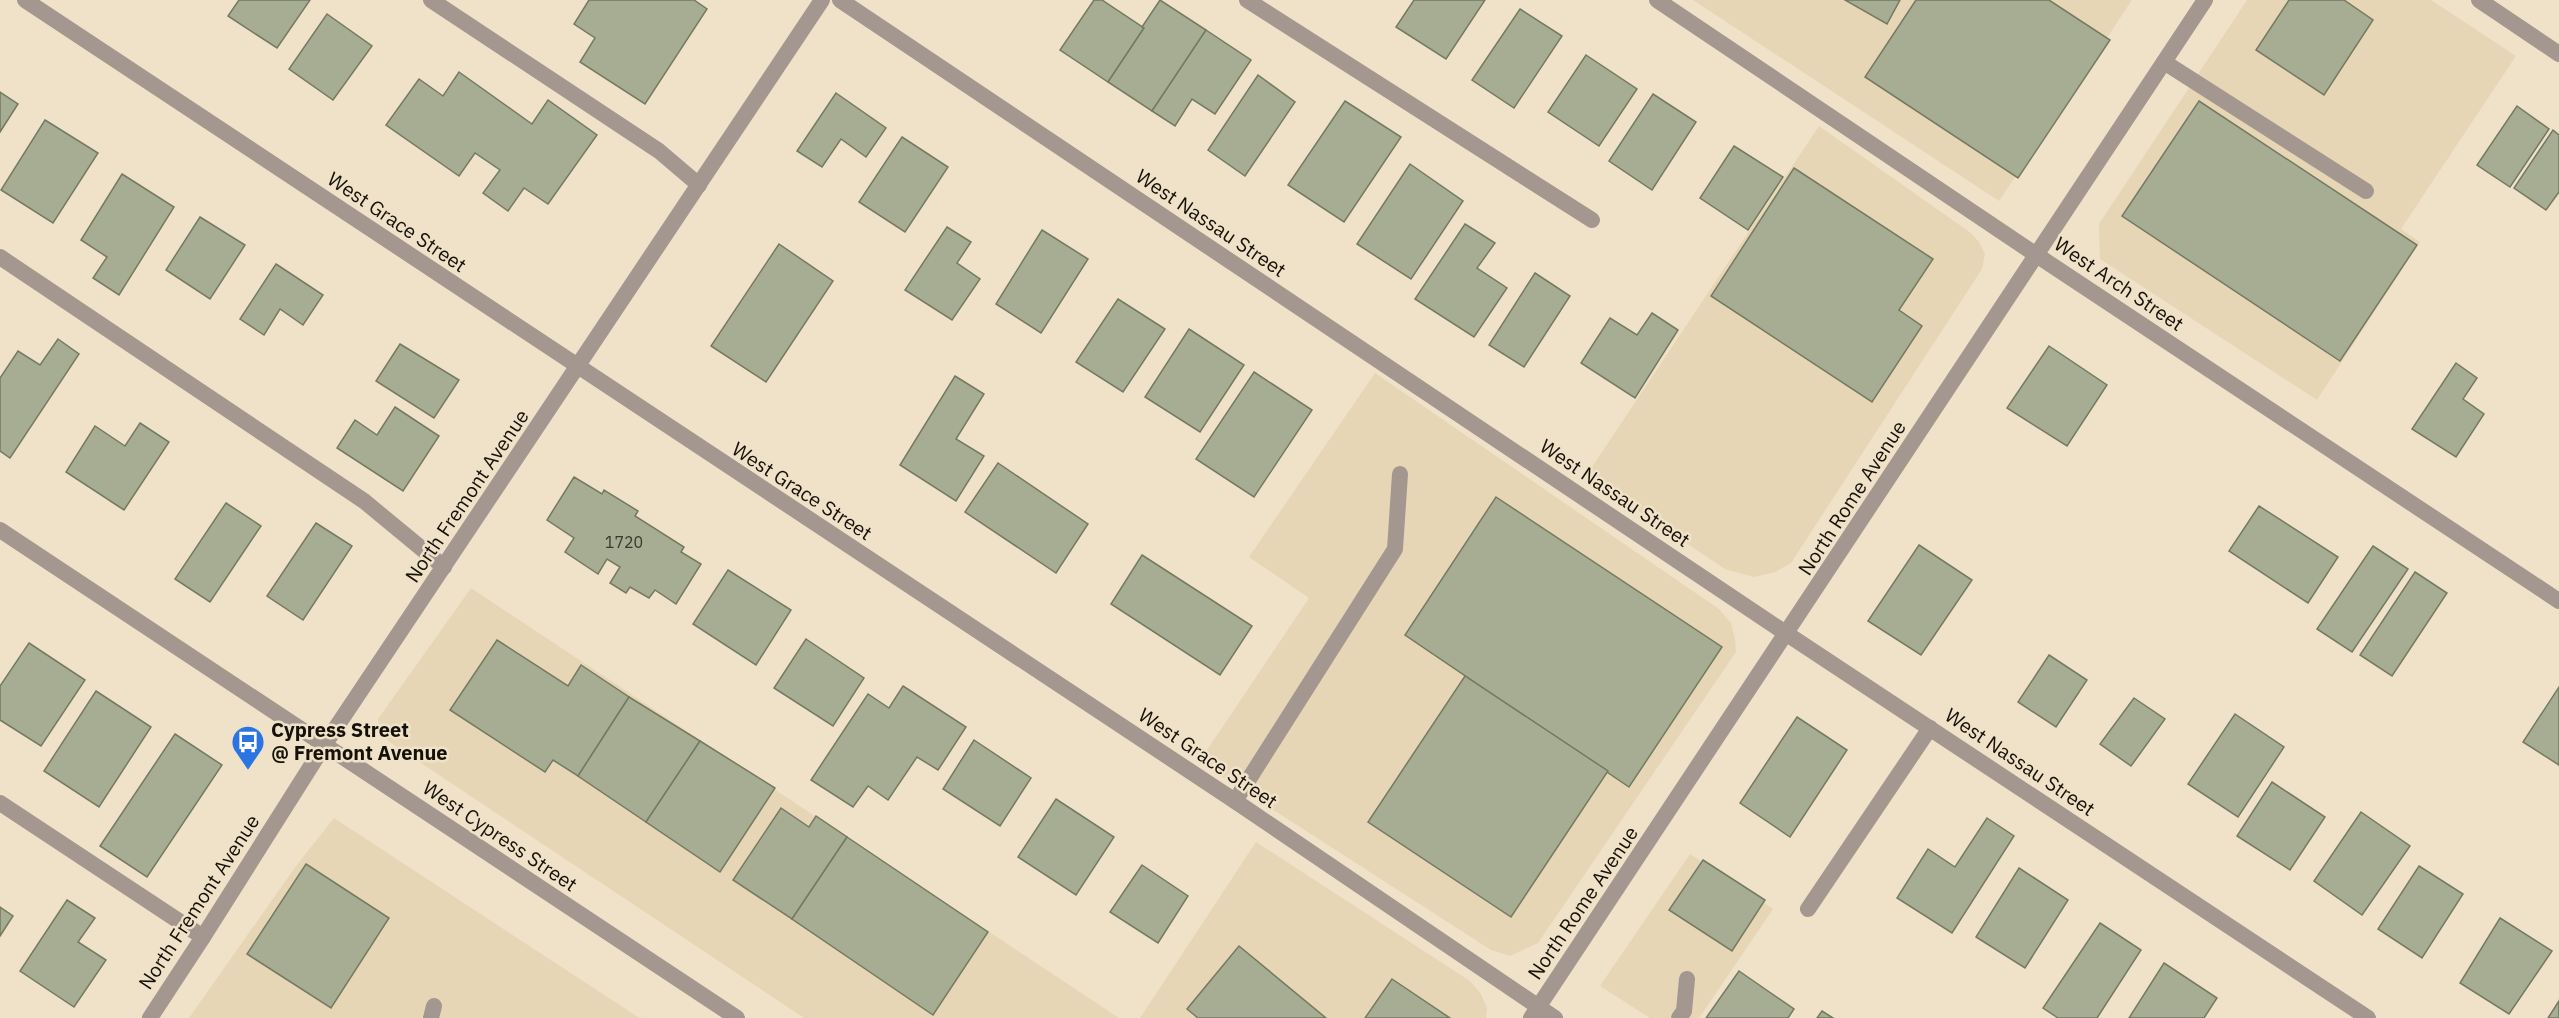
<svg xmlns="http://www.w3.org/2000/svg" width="2559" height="1018" font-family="'IBM Plex Sans',sans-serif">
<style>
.built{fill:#e7d6b5}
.building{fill:#a6ad93;stroke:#747a62;stroke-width:1.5}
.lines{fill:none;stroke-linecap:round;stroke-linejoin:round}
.service{stroke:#a39790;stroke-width:16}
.minor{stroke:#a39790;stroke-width:16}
.tertiary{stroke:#a39790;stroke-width:16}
.labels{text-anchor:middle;stroke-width:5;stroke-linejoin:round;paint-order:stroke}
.number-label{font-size:16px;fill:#3a382b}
.street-label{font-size:20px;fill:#161108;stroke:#efe2c8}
.poi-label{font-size:20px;font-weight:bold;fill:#161108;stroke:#efe2c8;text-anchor:start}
</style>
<rect width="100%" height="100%" fill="#efe2c8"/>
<g class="built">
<path d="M 1693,0 L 2132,0 L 1999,201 Z"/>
<path d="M 2247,0 L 2431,0 L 2516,56 L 2401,229 L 2420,242 L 2317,400 L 2100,259 L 2099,224 Z"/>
<path d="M 1819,126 L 1971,233 L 1979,242 L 1985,254 L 1982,269 L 1791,563 L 1775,572 L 1754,577 L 1725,569 L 1586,476 Z"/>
<path d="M 1375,373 L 1719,609 L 1731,623 L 1735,639 L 1736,652 L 1538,943 L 1510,956 L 1491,950 L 1199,762 L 1309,598 L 1249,557 Z"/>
<path d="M 471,588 L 1119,1018 L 804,1018 L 388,741 L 379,727 L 378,719 Z"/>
<path d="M 334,818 L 638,1017 L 642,1018 L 189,1018 L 296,866 Z"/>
<path d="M 1256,842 L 1470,981 L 1481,994 L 1487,1008 L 1486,1018 L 1140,1018 Z"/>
<path d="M 1690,854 L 1773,909 L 1699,1018 L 1650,1018 L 1600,986 Z"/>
</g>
<g class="building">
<path d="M 239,0 L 310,0 L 277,48 L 228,16 Z"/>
<path d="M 589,0 L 694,0 L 707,9 L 645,104 L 580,62 L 595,38 L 574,24 Z"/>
<path d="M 1094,0 L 1102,0 L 1144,28 L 1108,82 L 1060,50 Z"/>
<path d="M 1160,0 L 1206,30 L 1152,111 L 1108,82 L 1144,28 L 1142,27 Z"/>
<path d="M 1414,0 L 1485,0 L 1446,59 L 1396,27 Z"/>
<path d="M 1845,0 L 1900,0 L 1887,24 Z"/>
<path d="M 1916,0 L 2049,0 L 2110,40 L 2018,178 L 1865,77 Z"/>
<path d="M 2289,0 L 2344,0 L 2373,20 L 2324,95 L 2256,50 Z"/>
<path d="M 1520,9 L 1562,36 L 1514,108 L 1472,80 Z"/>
<path d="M 327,14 L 372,46 L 333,100 L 289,69 Z"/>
<path d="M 1206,30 L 1251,60 L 1215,114 L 1192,99 L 1175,126 L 1152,111 Z"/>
<path d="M 1586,55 L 1637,89 L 1599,146 L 1548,112 Z"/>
<path d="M 459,72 L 532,124 L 548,100 L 597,135 L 548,204 L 524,188 L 508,211 L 483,193 L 500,170 L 475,153 L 459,176 L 386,125 L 419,79 L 443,96 Z"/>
<path d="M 1258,75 L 1295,102 L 1245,176 L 1208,150 Z"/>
<path d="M 0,92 L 18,104 L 0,132 Z"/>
<path d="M 836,93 L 886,128 L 866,157 L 841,139 L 822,167 L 797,151 Z"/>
<path d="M 1653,94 L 1696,122 L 1652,190 L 1609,161 Z"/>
<path d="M 1345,101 L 1401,137 L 1344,222 L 1288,185 Z"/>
<path d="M 2199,101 L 2417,245 L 2340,361 L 2122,216 Z"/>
<path d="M 2517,106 L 2549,129 L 2510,187 L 2477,165 Z"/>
<path d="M 45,120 L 98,153 L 53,223 L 1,190 Z"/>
<path d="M 2553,130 L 2559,135 L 2559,192 L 2546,210 L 2514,188 Z"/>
<path d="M 902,137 L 948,167 L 905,232 L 859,202 Z"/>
<path d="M 1734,146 L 1783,177 L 1748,230 L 1700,198 Z"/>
<path d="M 1410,164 L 1463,201 L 1411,279 L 1357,244 Z"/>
<path d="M 1794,168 L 1933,259 L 1899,310 L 1922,326 L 1872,402 L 1711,296 Z"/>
<path d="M 122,174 L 174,207 L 119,295 L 93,278 L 107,257 L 81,240 Z"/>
<path d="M 200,217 L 245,245 L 210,299 L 166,270 Z"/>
<path d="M 1465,224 L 1495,243 L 1477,268 L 1507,288 L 1474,337 L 1415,299 Z"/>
<path d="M 947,227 L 971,242 L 957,263 L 980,279 L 952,320 L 905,290 Z"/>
<path d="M 1042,230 L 1088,259 L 1041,333 L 996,304 Z"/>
<path d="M 779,244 L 833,281 L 766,382 L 711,346 Z"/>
<path d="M 276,264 L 323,295 L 303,325 L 280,309 L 264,335 L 240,319 Z"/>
<path d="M 1535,273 L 1570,296 L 1524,367 L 1489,345 Z"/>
<path d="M 1118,299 L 1165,329 L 1123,392 L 1076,362 Z"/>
<path d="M 1652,313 L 1678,330 L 1635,398 L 1581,363 L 1610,318 L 1637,335 Z"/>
<path d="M 1189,329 L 1244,365 L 1200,432 L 1145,397 Z"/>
<path d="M 58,339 L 79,354 L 10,458 L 0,451 L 0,378 L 18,351 L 40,365 Z"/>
<path d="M 400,344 L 459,380 L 434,418 L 376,381 Z"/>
<path d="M 2049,346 L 2107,385 L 2067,446 L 2007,408 Z"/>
<path d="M 2456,363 L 2477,378 L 2463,399 L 2484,414 L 2456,457 L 2412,429 Z"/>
<path d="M 1254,372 L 1312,410 L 1254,497 L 1196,459 Z"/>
<path d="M 955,376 L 984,394 L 956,439 L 984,456 L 956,501 L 900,465 Z"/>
<path d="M 395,407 L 439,436 L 403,491 L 337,448 L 355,420 L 377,435 Z"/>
<path d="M 140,423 L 169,442 L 124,510 L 66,472 L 95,426 L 125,446 Z"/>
<path d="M 998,463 L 1088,524 L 1056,573 L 965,512 Z"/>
<path d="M 574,477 L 602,494 L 604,490 L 638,511 L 635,516 L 684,547 L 681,552 L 701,564 L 676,604 L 655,590 L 649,598 L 630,587 L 626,593 L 610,583 L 620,567 L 607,559 L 598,574 L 565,552 L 574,538 L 547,520 Z"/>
<path d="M 1496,497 L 1722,647 L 1629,787 L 1405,635 Z"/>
<path d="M 226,503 L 261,526 L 210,602 L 175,579 Z"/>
<path d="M 2259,506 L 2338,557 L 2308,603 L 2229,551 Z"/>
<path d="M 316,523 L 352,546 L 303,620 L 267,596 Z"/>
<path d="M 1919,545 L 1972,580 L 1921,655 L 1868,621 Z"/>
<path d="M 2373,546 L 2408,569 L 2352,652 L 2317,629 Z"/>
<path d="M 1142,555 L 1252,626 L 1220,675 L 1111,604 Z"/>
<path d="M 728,570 L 791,610 L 756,665 L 693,624 Z"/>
<path d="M 2415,572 L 2447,593 L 2392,676 L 2360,655 Z"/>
<path d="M 806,639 L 864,678 L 833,726 L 774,688 Z"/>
<path d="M 497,640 L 568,686 L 581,665 L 629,697 L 578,776 L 553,760 L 545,772 L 450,710 Z"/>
<path d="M 29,643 L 85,680 L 41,746 L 0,720 L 0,686 Z"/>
<path d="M 2049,655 L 2087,680 L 2056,727 L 2018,702 Z"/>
<path d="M 1465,676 L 1608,771 L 1511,917 L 1368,822 Z"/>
<path d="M 903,686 L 966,727 L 938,770 L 917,757 L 888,800 L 868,786 L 853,807 L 811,780 L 868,694 L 889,708 Z"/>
<path d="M 2559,687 L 2559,765 L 2523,742 Z"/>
<path d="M 96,691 L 151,727 L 99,807 L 44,771 Z"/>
<path d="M 629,697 L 700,741 L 646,822 L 578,776 Z"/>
<path d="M 2134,698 L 2165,719 L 2131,766 L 2100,744 Z"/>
<path d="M 2235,714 L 2284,747 L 2238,817 L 2188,784 Z"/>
<path d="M 1797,717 L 1847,750 L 1790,837 L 1740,803 Z"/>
<path d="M 175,734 L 222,765 L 147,877 L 100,846 Z"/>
<path d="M 974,740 L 1031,778 L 1000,826 L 943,789 Z"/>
<path d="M 700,741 L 775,788 L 720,872 L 646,822 Z"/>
<path d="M 2272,782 L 2325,817 L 2290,870 L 2237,836 Z"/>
<path d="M 1056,799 L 1114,837 L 1076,895 L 1018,857 Z"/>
<path d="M 781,808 L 809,827 L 816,816 L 847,837 L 792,919 L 733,880 Z"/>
<path d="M 2361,812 L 2410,846 L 2362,915 L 2314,881 Z"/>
<path d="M 1987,818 L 2014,836 L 1952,933 L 1897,898 L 1928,849 L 1955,867 Z"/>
<path d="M 847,837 L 988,932 L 933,1015 L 792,919 Z"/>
<path d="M 1703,860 L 1765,900 L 1732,951 L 1669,910 Z"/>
<path d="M 306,864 L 389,918 L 331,1008 L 247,954 Z"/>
<path d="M 1142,865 L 1188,896 L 1158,943 L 1110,912 Z"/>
<path d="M 2419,866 L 2463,894 L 2422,958 L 2378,929 Z"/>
<path d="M 2019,868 L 2068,900 L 2025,968 L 1976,937 Z"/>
<path d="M 67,900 L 95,918 L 78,942 L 106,960 L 74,1007 L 20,971 Z"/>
<path d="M 0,907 L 13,916 L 0,936 Z"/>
<path d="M 2500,918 L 2552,951 L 2509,1014 L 2460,983 Z"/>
<path d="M 2100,923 L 2141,950 L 2097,1018 L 2058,1018 L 2043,1008 Z"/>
<path d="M 1239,946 L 1326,1018 L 1198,1018 L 1187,1009 Z"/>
<path d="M 2164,963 L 2217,998 L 2204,1018 L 2129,1018 Z"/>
<path d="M 1739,971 L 1794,1009 L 1788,1018 L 1706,1018 Z"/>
<path d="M 1392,979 L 1450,1018 L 1365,1018 Z"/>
<path d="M 2559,1001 L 2559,1018 L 2548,1018 Z"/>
<path d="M 1822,1011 L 1833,1018 L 1817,1018 Z"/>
</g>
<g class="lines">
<g class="service">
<path d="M 431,0 L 659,151 L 699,185"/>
<path d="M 1247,0 L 1592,220"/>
<path d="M 2164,62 L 2366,191"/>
<path d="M 0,257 L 364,501 L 444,567"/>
<path d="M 1235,801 L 1395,549 L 1400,474"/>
<path d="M 0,803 L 203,937"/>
<path d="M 1808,909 L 1930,728"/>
<path d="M 431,1018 L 434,1006"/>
<path d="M 1679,1018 L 1684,1011 L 1687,979"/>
</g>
<g class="minor">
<path d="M 25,0 L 1235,801 L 1555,1018"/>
<path d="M 840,0 L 1787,634 L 2368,1018"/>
<path d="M 1657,0 L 2038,256 L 2559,601"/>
<path d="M 2479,0 L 2559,54"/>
<path d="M 150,1018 L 203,937 L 325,744 L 822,0"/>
</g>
<g class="tertiary">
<path d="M 0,530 L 737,1018"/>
<path d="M 1531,1018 L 2205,0"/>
</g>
</g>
<defs>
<g id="bus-pin" transform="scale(1.725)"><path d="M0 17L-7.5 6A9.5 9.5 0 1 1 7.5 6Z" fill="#2a75e1" stroke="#efe2c8"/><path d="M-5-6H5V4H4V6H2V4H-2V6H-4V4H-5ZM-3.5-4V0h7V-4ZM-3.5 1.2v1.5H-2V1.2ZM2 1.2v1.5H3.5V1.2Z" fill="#fff"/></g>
</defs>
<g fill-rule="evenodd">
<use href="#bus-pin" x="248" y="742"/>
</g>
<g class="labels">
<g class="number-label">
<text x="624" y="548">1720</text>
</g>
<g class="street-label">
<text transform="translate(397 222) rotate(34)" y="7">West Grace Street</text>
<text transform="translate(1211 223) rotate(34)" y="7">West Nassau Street</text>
<text transform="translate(2119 284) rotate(34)" y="7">West Arch Street</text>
<text transform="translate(802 491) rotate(33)" y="7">West Grace Street</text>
<text transform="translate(1615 493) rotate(34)" y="7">West Nassau Street</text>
<text transform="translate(467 496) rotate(-56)" y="7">North Fremont Avenue</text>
<text transform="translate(1852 498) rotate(-57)" y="7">North Rome Avenue</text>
<text transform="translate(1208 758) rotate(34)" y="7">West Grace Street</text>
<text transform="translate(2020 762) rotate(34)" y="7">West Nassau Street</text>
<text transform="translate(500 836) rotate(34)" y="7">West Cypress Street</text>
<text transform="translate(199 902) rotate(-57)" y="7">North Fremont Avenue</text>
<text transform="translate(1583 903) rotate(-56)" y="7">North Rome Avenue</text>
</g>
<g class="poi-label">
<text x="271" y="737">Cypress Street<tspan x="271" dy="23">@ Fremont Avenue</tspan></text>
</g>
</g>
</svg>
